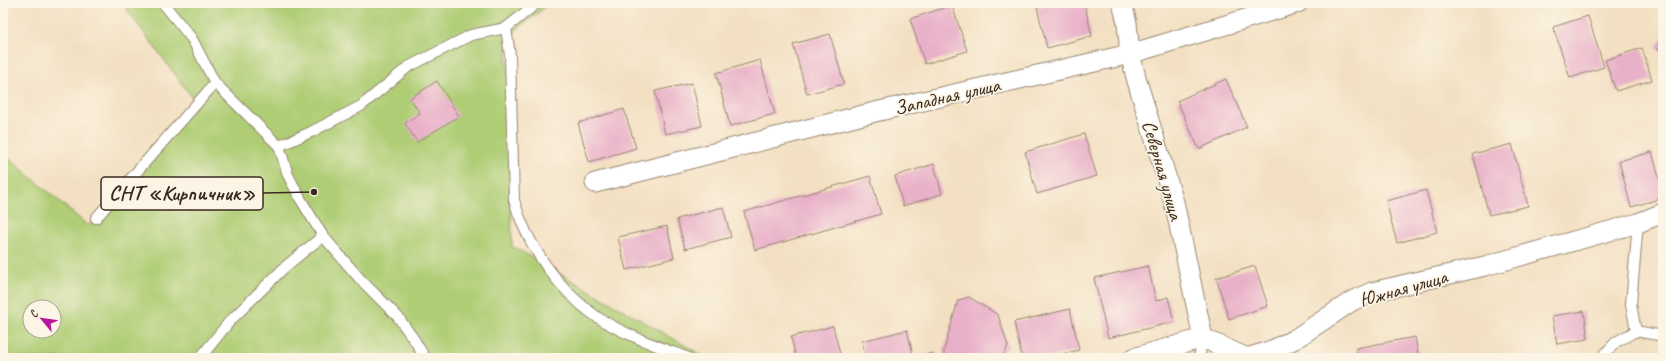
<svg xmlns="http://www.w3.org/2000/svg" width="1666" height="361" font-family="Caveat,sans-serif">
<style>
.green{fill:#aecd75;stroke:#747c4a;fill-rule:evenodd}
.building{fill:#e9b1c9}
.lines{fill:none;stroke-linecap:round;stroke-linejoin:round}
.lane-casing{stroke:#978570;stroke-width:12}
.street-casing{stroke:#978570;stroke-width:21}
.lane{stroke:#fff;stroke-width:10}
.street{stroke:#fff;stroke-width:19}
.labels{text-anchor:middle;stroke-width:3.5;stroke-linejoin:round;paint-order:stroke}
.street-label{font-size:20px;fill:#3b2a1e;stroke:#fcf5e5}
.leader{fill:none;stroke:#3b2a1e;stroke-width:1.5}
.callout-dot{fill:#3b2a1e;stroke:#fcf5e5;stroke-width:1.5}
.callout{fill:#fcf5e5;stroke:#3b2a1e;stroke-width:1.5}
.callout-label{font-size:21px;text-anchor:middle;font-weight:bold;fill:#3b2a1e}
</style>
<rect width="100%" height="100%" fill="#fcf5e5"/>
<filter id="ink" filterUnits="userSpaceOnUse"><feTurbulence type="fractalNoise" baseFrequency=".025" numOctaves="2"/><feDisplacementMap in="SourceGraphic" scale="8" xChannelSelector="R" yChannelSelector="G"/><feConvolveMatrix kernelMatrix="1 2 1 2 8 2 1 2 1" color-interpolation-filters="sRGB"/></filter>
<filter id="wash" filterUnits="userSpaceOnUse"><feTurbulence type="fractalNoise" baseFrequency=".012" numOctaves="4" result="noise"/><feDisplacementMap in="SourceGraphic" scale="16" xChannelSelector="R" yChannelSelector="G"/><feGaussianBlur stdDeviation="0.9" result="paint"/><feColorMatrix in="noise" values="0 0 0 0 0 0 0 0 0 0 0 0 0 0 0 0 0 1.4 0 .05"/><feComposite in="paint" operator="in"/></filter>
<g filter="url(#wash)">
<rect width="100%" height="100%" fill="#f3e0c2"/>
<path class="green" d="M 122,3 L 550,3 L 507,38 L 512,246 L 707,358 L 3,358 L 3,153 L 88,226 L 197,104 ZM 30,307 L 54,307 L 54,331 L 30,331 Z"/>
<g id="blocks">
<g class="building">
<path d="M 1053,3 L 1084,3 L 1092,36 L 1047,48 L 1037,7 Z"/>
<path d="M 952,5 L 967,51 L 925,64 L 910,19 Z"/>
<path d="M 1588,16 L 1604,67 L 1570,78 L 1553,27 Z"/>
<path d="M 830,34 L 844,84 L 807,94 L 793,44 Z"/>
<path d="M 1663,36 L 1663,52 L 1656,48 Z"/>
<path d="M 1642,48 L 1652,80 L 1616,91 L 1605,60 Z"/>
<path d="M 760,60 L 775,114 L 730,126 L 716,73 Z"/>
<path d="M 1226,79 L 1247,127 L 1199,149 L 1177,101 Z"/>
<path d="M 437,81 L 459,116 L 417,142 L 405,123 L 420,113 L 410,98 Z"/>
<path d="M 692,83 L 702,126 L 665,134 L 655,91 Z"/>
<path d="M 624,109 L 636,148 L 589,162 L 578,123 Z"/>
<path d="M 1084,134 L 1097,176 L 1037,194 L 1025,152 Z"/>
<path d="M 1512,144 L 1528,206 L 1489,215 L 1473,154 Z"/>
<path d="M 1652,152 L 1663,192 L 1663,198 L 1631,207 L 1619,161 Z"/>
<path d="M 934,164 L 942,194 L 903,206 L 895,176 Z"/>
<path d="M 870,176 L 881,214 L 755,250 L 744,212 Z"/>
<path d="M 1426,190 L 1437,232 L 1397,243 L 1386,201 Z"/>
<path d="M 723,207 L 731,237 L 685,249 L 677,219 Z"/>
<path d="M 667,226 L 674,258 L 626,270 L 618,237 Z"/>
<path d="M 1148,266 L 1156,301 L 1168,297 L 1174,322 L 1108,338 L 1094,278 Z"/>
<path d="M 1255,266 L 1268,306 L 1229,319 L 1216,278 Z"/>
<path d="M 969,297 L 998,315 L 1008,346 L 1002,358 L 944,358 L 944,350 L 958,300 Z"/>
<path d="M 1070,309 L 1079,350 L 1045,358 L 1022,358 L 1014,322 Z"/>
<path d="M 1584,311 L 1588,339 L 1557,344 L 1552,316 Z"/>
<path d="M 833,326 L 841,358 L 796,358 L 791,337 Z"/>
<path d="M 907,330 L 914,358 L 866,358 L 862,341 Z"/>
<path d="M 1415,337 L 1419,358 L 1358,358 L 1356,348 Z"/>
<path d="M 933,353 L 935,358 L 915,358 L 915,357 Z"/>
</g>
</g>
</g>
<g filter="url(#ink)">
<use href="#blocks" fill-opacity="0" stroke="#978570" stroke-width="1"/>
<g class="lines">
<g class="lane-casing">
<g id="lane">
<path d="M 163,3 L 192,39 L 215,83 L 279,146 L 311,132 L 361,106 L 408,67 L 471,35 L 506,28 L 537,3"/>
<path d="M 506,28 L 510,55 L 514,200 C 526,244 559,291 597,317 C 625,335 657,346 688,358"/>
<path d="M 279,146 L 288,175 L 301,200 L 323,236 L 360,279 L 398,317 L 415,341 L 425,358"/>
<path d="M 96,218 L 215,83"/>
<path d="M 1638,223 L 1631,304 L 1636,331 L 1663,336"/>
<path d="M 200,358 L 229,322 L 286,266 L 323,236"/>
<path d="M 1199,358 L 1203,338"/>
<path d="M 1601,358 L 1616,342 L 1636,331"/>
</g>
</g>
<g class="street-casing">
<g id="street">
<path d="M 1122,3 L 1127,23 L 1130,54 L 1137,81 L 1174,202 L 1203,338"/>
<path d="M 595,183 L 875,112 L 1130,54 L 1298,3"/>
<path d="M 1133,358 L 1203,338 L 1247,358 L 1272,350 L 1295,339 L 1352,301 L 1372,292 L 1485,266 L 1638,223 L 1663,213"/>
</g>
</g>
<use href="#lane" class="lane"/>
<use href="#street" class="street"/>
</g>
</g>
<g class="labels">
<g class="street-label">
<text transform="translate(947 96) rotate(-13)" y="7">Западная улица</text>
<text transform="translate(1163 170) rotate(74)" y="7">Северная улица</text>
<text transform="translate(1403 288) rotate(-16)" y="7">Южная улица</text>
</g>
</g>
<path class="leader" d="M314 192L263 193"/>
<circle class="callout-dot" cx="314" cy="192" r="4"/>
<rect class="callout" x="101" y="177" width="162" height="33" rx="4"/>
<g class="callout-label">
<text x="182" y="200">СНТ «Кирпичник»</text>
</g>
<rect width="1666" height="361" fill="none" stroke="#fcf5e5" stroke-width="16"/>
<g transform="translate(42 319) rotate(299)"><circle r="19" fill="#fcf5e5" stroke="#afa495"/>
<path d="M0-3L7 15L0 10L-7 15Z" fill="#b5179e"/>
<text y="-6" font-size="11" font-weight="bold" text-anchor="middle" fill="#3b2a1e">С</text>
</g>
</svg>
